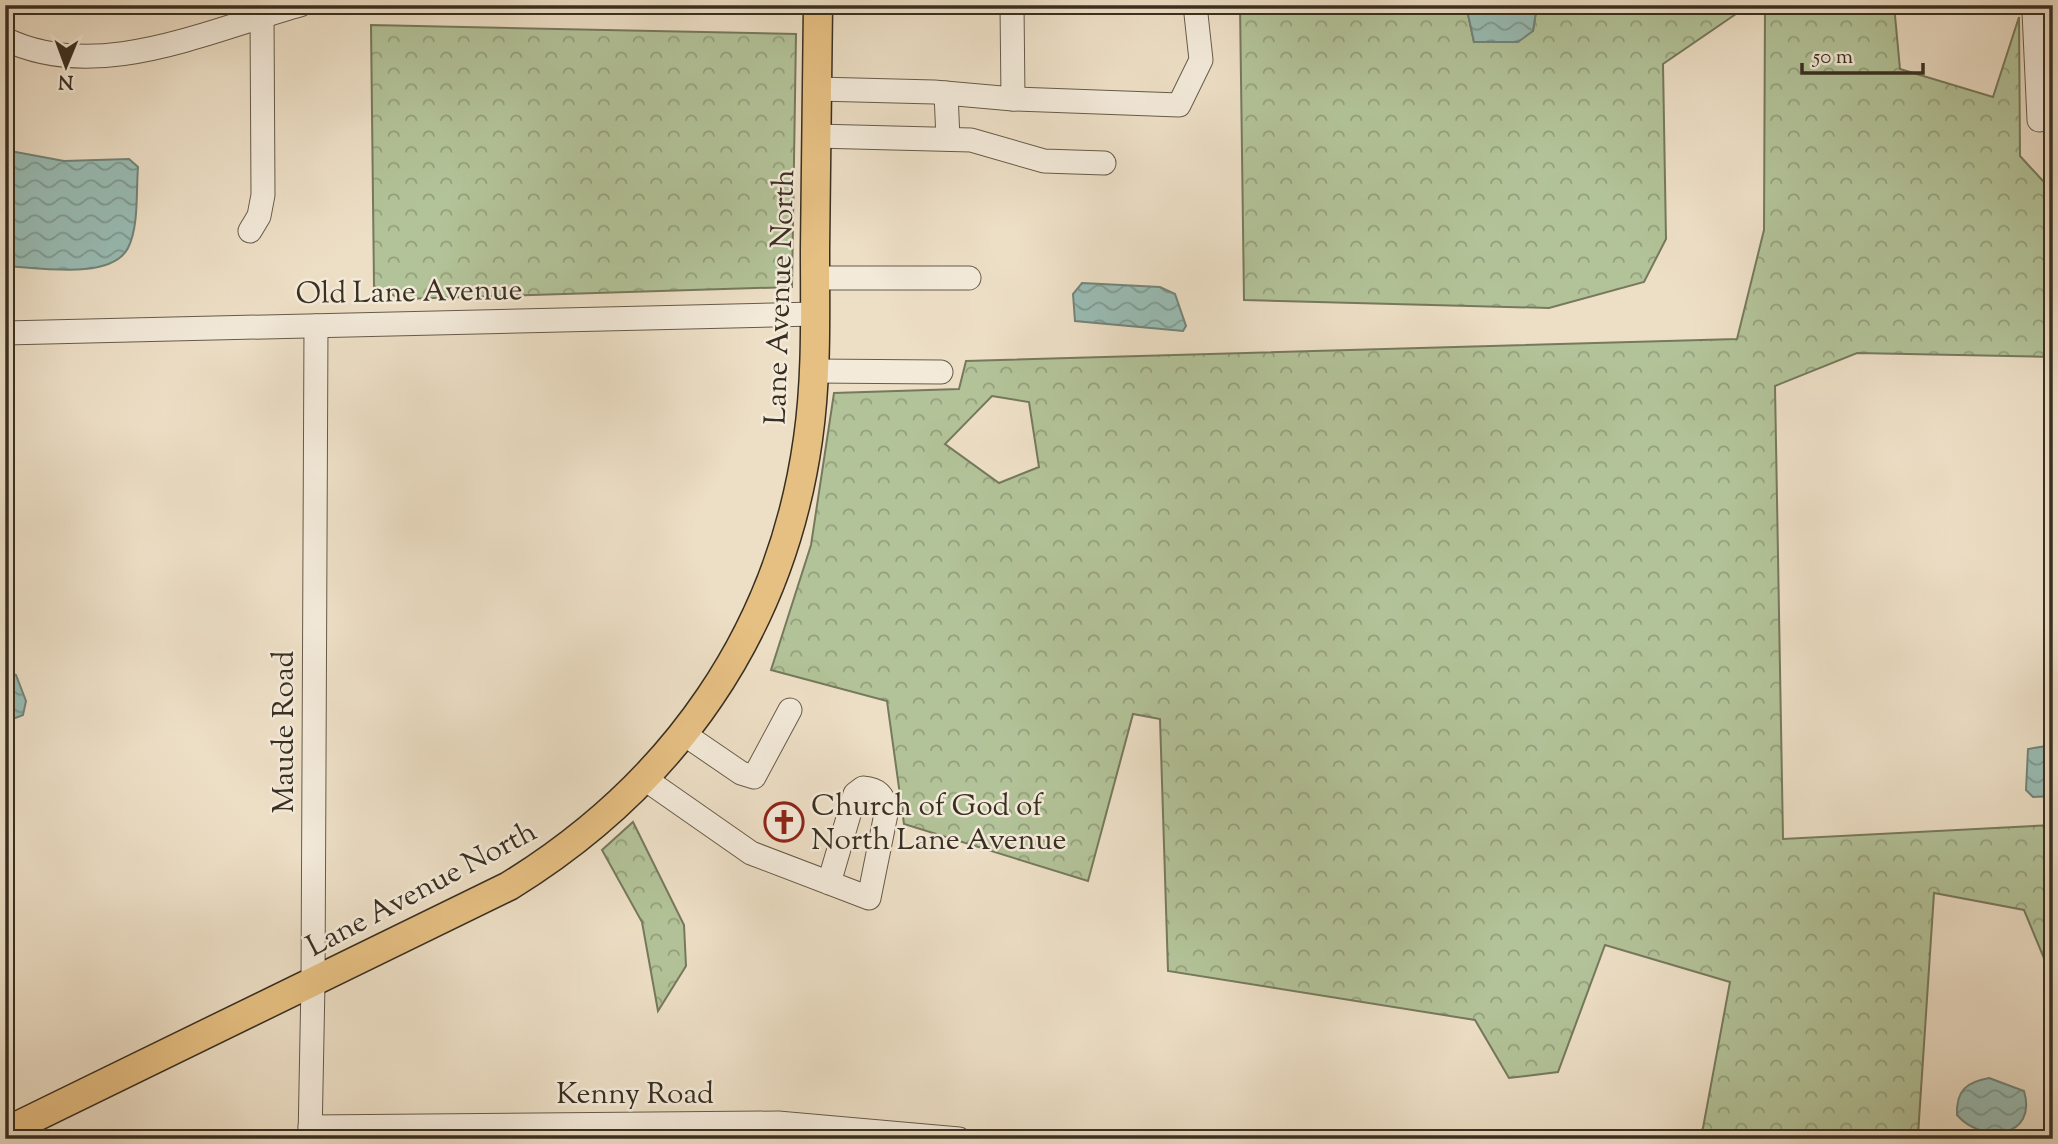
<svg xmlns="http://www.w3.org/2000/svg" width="2058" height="1144" font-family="'Sorts Mill Goudy',serif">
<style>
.forest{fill:url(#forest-crowns);stroke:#76795d;stroke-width:2;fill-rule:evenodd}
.water{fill:url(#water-waves);stroke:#73847a;stroke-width:2}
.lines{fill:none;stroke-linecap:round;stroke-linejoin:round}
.minor-casing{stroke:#665b4a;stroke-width:25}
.major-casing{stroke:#392f21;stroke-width:31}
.minor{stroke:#f3eada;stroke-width:23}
.major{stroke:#e6c083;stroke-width:28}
.labels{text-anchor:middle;stroke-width:5;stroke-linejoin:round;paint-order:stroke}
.street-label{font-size:30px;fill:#392f21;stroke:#f3eada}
.poi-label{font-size:30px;fill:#392f21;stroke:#f3eada;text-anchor:start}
</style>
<defs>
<pattern id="forest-crowns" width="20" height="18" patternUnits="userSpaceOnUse" patternTransform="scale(1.75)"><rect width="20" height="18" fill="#b3c399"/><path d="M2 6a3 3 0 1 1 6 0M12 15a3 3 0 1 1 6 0" fill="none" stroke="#939f7c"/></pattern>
<pattern id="water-waves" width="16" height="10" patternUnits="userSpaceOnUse" patternTransform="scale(1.75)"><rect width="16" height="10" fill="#99bdb5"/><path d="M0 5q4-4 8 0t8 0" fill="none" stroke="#7e9a93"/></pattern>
</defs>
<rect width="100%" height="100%" fill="#eddfc6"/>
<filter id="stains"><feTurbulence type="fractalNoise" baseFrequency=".00286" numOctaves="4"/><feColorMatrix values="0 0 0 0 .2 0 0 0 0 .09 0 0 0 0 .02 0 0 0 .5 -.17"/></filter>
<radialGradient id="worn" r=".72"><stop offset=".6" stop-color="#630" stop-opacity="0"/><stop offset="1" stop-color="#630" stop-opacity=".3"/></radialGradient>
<g class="forest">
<path d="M 1240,5 L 1466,5 L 1474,42 L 1533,31 L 1537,5 L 1749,5 L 1663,64 L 1666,239 L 1644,282 L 1549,308 L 1244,300 Z"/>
<path d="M 1765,5 L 1894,5 L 1900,69 L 1993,97 L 2019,17 L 2020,156 L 2043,181 L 2053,182 L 2053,357 L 1857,353 L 1775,386 L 1783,839 L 2053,825 L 2053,980 L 2024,910 L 1934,893 L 1918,1135 L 1911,1139 L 1697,1139 L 1703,1128 L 1730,982 L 1605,945 L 1558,1072 L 1509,1078 L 1475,1020 L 1168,971 L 1160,719 L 1133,714 L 1088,881 L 904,824 L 887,701 L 771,670 L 811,545 L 834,393 L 959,389 L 966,361 L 1737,339 L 1764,230 ZM 992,396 L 1029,402 L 1039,467 L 999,483 L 945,444 Z"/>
<path d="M 371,25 L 796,34 L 792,287 L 401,299 L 374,286 Z"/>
<path d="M 633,822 L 684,925 L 686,966 L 658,1011 L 642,922 L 602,850 Z"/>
</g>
<g class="water">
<path d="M 1466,5 L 1537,5 L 1533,31 L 1518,42 L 1474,42 Z"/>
<path d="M 5,150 L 64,161 L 129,159 L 138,167 C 136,192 139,226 128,248 C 111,281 36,267 5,266 Z"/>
<path d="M 1082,283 L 1160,287 L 1175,294 L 1186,326 L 1183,331 L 1075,321 L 1073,294 Z"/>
<path d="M 5,670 L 16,675 L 26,701 L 23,715 L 5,722 Z"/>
<path d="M 2053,745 L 2053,796 L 2033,797 L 2026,790 L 2028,749 Z"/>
<path d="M 1989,1078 L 2024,1091 C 2038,1138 1982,1144 1957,1115 C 1956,1090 1967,1082 1989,1078 Z"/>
</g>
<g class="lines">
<g class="minor-casing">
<g id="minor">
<path d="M 2037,5 L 2034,12 L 2039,120"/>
<path d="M 5,39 C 97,84 209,30 300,5"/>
<path d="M 817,89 L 934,92 L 1013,99 L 1012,5"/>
<path d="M 946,93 L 948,139"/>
<path d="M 1013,99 L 1179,105 L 1201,60 L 1195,5"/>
<path d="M 816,136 L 971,140 L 1044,161 L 1104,163"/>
<path d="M 250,231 L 259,216 L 263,195 L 262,16"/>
<path d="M 815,278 L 969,278"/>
<path d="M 5,333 L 815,314"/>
<path d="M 814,371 L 941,372"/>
<path d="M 684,734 L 741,773 L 754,777 L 790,710"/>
<path d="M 645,779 L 751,853 L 869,898 L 887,809 C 883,795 878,789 863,788 L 855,794 L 829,883"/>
<path d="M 310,1127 L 778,1123 L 959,1139"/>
<path d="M 310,1139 L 313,983 L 316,326"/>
</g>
</g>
<g class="major-casing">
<path id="major" d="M 5,1132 L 509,886 C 673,785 781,632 808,439 C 817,376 815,312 815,249 C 816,168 817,86 818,5"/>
</g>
<use href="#minor" class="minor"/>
<use href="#major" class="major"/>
</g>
<defs>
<g id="church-ring" transform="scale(2.0125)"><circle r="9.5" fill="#f3eada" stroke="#8f2418" stroke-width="1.5"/><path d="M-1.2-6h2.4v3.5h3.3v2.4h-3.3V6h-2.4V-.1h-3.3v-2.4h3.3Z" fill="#8f2418"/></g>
</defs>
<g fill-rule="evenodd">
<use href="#church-ring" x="784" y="822"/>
</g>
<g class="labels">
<g class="street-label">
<text transform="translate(409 291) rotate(-1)" y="10">Old Lane Avenue</text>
<text transform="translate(779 297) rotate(-88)" y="10">Lane Avenue North</text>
<text transform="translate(283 732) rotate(-90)" y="10">Maude Road</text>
<text transform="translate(421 888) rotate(-28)" y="10">Lane Avenue North</text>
<text x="635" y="1103">Kenny Road</text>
</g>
<g class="poi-label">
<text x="811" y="815">Church of God of<tspan x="811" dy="34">North Lane Avenue</tspan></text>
</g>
</g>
<rect width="2058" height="1144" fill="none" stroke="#eddfc6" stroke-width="28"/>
<rect x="7" y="7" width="2044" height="1130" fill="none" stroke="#392f21" stroke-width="3.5"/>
<rect x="14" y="14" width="2030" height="1116" fill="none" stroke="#392f21" stroke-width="2"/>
<g transform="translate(66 66) rotate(181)" stroke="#f3eada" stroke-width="5" paint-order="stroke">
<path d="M0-5L12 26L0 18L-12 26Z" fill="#392f21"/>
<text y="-10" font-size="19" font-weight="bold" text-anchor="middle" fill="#392f21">N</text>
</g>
<path d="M1802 63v10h121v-10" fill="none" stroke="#392f21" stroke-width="3.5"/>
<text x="1813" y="63" font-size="21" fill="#392f21" stroke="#f3eada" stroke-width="5" paint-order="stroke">50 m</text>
<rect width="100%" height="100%" filter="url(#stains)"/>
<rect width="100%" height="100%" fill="url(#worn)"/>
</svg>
